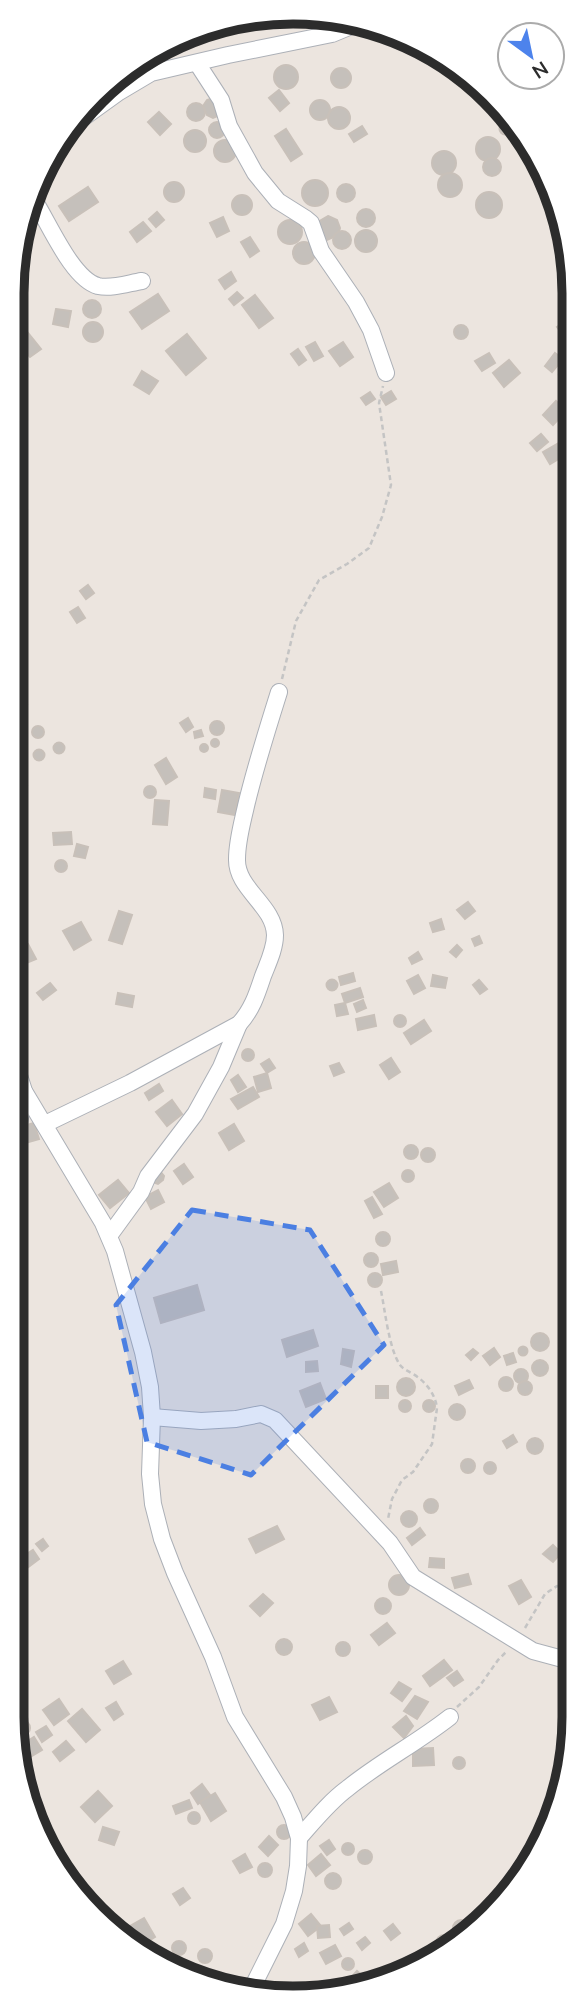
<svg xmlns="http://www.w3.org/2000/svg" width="587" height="2011" font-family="'Nunito Sans',sans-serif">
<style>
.building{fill:#c5c0bb;stroke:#c8c0b9;stroke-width:2}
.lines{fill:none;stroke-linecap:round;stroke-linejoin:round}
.minor-casing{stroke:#acb0b7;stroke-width:18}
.path{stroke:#c4c4c4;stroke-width:2.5;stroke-dasharray:5 3.5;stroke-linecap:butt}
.minor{stroke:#fff;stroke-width:16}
.marked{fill:#4b7fe2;fill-opacity:0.2;stroke:#4b7fe2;stroke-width:5;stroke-dasharray:14 9;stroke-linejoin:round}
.rim{fill:none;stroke:#2c2c2c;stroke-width:9}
</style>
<rect width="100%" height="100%" fill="#ece5df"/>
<g class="building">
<circle cx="286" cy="77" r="12"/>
<circle cx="341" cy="78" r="10"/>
<path d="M 279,90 L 289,103 L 280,111 L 269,98 Z"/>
<path d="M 213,98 L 220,115 L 213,118 L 207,115 L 203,106 L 207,100 Z"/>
<circle cx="320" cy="110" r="10"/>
<circle cx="196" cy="112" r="9"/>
<circle cx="339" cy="118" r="11"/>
<path d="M 159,112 L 171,124 L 160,135 L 148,122 Z"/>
<circle cx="217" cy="130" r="8"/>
<circle cx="505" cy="129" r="5.5"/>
<path d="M 362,126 L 367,134 L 354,142 L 349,134 Z"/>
<path d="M 286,129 L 302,154 L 291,161 L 275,136 Z"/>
<circle cx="195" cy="141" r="11"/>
<circle cx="488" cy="149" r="12"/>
<circle cx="225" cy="151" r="11"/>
<circle cx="444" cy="163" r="12"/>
<circle cx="492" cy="167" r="9"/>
<circle cx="450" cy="185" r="12"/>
<circle cx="315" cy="193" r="13"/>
<circle cx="174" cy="192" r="10"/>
<circle cx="346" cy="193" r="9"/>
<path d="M 88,187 L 98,202 L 69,221 L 59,206 Z"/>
<circle cx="489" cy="205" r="13"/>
<circle cx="242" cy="205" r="10"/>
<circle cx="366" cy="218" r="9"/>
<path d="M 157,212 L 164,220 L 156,227 L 149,219 Z"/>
<path d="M 328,216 L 337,220 L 340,228 L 338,235 L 327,240 L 324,239 L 318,222 Z"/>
<path d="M 223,217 L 229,231 L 217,237 L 210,223 Z"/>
<circle cx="290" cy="232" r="12"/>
<path d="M 143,222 L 151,231 L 137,242 L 130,232 Z"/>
<circle cx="366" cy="241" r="11"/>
<circle cx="342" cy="240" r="9"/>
<path d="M 250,237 L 259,251 L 250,257 L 241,242 Z"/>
<circle cx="304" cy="253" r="11"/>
<path d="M 231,272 L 236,281 L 225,289 L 219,280 Z"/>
<path d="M 237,292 L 243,298 L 234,305 L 229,299 Z"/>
<path d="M 158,294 L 169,311 L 142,329 L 130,312 Z"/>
<path d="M 255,295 L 273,318 L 259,328 L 242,305 Z"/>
<circle cx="92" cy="309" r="9"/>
<path d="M 56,309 L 71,311 L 68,327 L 53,324 Z"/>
<path d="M 571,317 L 572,320 L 572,335 L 566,339 L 557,327 Z"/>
<circle cx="93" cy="332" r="10"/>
<circle cx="461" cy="332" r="7"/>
<path d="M 24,328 L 41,349 L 30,357 L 17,342 L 17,334 Z"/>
<path d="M 187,334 L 206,358 L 186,375 L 166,351 Z"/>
<path d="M 315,342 L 323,356 L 314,361 L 306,347 Z"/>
<path d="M 343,342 L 353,357 L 340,366 L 329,351 Z"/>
<path d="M 298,349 L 306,360 L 299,365 L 291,354 Z"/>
<path d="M 489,353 L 495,363 L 482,371 L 475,361 Z"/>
<path d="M 555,353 L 563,359 L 552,372 L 545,366 Z"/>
<path d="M 509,360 L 520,373 L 504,387 L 493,373 Z"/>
<path d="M 568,369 L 572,378 L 565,383 L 559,375 Z"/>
<path d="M 142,371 L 158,381 L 149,394 L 134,385 Z"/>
<path d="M 391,391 L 396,399 L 386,405 L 381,397 Z"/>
<path d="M 370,392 L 375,399 L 366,405 L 361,398 Z"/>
<path d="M 556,401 L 566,411 L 553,425 L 543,415 Z"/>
<path d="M 569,421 L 572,423 L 572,441 L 561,436 Z"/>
<path d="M 541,434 L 548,442 L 537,451 L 530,443 Z"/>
<path d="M 559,443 L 565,455 L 550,464 L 543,452 Z"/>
<path d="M 88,585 L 94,593 L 86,599 L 80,591 Z"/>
<path d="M 78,607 L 85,618 L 77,623 L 70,612 Z"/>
<path d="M 22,675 L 26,684 L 20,686 L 27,704 L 18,708 L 16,704 L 16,677 Z"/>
<path d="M 188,718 L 193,727 L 186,732 L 180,723 Z"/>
<circle cx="217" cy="728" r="7"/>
<circle cx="38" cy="732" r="6"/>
<path d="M 201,730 L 203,736 L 195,738 L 194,732 Z"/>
<circle cx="215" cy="743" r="4"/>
<circle cx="59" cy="748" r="5.5"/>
<circle cx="204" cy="748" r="4"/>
<circle cx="39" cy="755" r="5.5"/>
<path d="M 166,758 L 177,777 L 166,784 L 155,765 Z"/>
<path d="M 16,781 L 27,786 L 23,798 L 16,796 Z"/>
<circle cx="150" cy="792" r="6"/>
<path d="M 205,788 L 216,790 L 215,799 L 204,797 Z"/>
<path d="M 222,790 L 239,793 L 235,815 L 218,812 Z"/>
<path d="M 155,800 L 169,801 L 167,825 L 153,824 Z"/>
<path d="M 71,832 L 72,844 L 54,845 L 53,833 Z"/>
<path d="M 77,844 L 88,847 L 85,858 L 74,856 Z"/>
<path d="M 15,859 L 22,861 L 24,865 L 23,870 L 17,874 L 15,874 Z"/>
<circle cx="61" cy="866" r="6"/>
<path d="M 468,902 L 475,911 L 465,919 L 457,910 Z"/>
<path d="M 119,911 L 132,915 L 122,944 L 109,940 Z"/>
<path d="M 441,919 L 444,929 L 433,932 L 430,923 Z"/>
<path d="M 81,922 L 91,940 L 74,950 L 63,931 Z"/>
<path d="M 479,936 L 482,943 L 475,946 L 472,939 Z"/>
<path d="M 28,944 L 36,959 L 19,966 L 15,958 L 15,951 Z"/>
<path d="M 457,945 L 462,950 L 456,957 L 450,952 Z"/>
<path d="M 418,952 L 422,959 L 412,964 L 409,958 Z"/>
<path d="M 353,973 L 355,981 L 341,985 L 339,977 Z"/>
<path d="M 418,975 L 425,988 L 414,994 L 407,981 Z"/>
<path d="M 433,975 L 447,978 L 445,988 L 431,986 Z"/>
<circle cx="332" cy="985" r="5.5"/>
<path d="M 479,980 L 487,989 L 480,994 L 473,985 Z"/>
<path d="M 50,983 L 56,990 L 43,1000 L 37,993 Z"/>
<path d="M 360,988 L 363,997 L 345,1003 L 342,994 Z"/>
<path d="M 118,993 L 134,996 L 132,1007 L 116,1004 Z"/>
<path d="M 363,1000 L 366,1008 L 357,1012 L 354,1004 Z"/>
<path d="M 345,1003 L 348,1014 L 337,1016 L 335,1005 Z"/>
<circle cx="400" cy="1021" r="6"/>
<path d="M 374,1015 L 376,1026 L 358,1030 L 356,1019 Z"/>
<path d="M 424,1020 L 431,1031 L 411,1044 L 404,1033 Z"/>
<circle cx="248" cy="1055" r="6"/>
<path d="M 391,1058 L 400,1072 L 389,1079 L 380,1065 Z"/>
<path d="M 269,1059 L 275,1068 L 267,1073 L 261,1064 Z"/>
<path d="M 339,1063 L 344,1072 L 334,1076 L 330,1066 Z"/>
<path d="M 267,1073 L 271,1088 L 258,1092 L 254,1077 Z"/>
<path d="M 238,1075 L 246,1087 L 238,1092 L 231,1080 Z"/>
<path d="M 159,1084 L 163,1091 L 149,1100 L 145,1093 Z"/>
<path d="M 253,1087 L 259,1097 L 238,1109 L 231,1099 Z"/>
<path d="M 172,1100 L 182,1114 L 167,1126 L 156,1112 Z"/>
<path d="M 34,1123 L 39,1139 L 25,1143 L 20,1127 Z"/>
<path d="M 234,1124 L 244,1141 L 229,1150 L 219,1133 Z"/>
<circle cx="411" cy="1152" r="7"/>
<circle cx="428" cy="1155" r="7"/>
<path d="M 184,1164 L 193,1177 L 183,1184 L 174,1171 Z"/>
<circle cx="408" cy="1176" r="6"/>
<path d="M 160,1171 L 164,1176 L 163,1180 L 158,1184 L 152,1182 Z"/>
<path d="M 118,1180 L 129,1193 L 110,1208 L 99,1195 Z"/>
<path d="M 389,1183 L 398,1198 L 384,1207 L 374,1192 Z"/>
<path d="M 158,1190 L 164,1202 L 151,1209 L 145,1197 Z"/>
<path d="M 372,1197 L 382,1214 L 374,1218 L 365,1201 Z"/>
<circle cx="383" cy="1239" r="7"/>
<circle cx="371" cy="1260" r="7"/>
<path d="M 396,1261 L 398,1272 L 383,1275 L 381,1264 Z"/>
<circle cx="375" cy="1280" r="7"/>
<path d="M 197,1285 L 204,1310 L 161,1323 L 154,1298 Z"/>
<path d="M 313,1330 L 318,1346 L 287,1357 L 282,1340 Z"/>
<circle cx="540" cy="1342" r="9"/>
<circle cx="523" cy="1351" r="4.5"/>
<path d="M 494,1348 L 500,1357 L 490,1365 L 483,1356 Z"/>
<path d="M 343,1349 L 354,1351 L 351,1367 L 341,1364 Z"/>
<path d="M 473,1349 L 478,1353 L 471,1360 L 466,1355 Z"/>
<path d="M 513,1353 L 516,1362 L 507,1365 L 504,1356 Z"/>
<circle cx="540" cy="1368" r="8"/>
<path d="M 317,1361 L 318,1371 L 306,1372 L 306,1362 Z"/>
<circle cx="521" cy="1376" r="7"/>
<circle cx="506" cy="1384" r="7"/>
<circle cx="406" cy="1387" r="9"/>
<path d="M 469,1380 L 473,1388 L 459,1395 L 455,1386 Z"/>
<circle cx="525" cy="1388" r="7"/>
<path d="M 320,1383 L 326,1399 L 306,1407 L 300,1391 Z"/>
<rect x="376" y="1386" width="12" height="12"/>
<circle cx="429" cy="1406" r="6"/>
<circle cx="405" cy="1406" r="6"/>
<circle cx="457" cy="1412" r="8"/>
<path d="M 513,1435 L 517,1442 L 507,1448 L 503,1441 Z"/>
<circle cx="535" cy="1446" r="8"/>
<circle cx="468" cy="1466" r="7"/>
<circle cx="490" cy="1468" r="6"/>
<circle cx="431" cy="1506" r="7"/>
<circle cx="409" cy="1519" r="8"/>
<path d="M 277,1526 L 284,1539 L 256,1553 L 249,1539 Z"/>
<path d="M 15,1527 L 24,1539 L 14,1547 L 13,1545 L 13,1529 Z"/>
<path d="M 420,1528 L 425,1535 L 412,1545 L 407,1538 Z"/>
<path d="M 43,1539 L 48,1546 L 42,1551 L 36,1544 Z"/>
<path d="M 553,1545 L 561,1553 L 553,1562 L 543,1554 Z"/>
<path d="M 33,1550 L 39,1559 L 23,1571 L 16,1561 Z"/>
<path d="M 430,1558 L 444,1559 L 444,1568 L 429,1567 Z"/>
<path d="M 468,1574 L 471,1584 L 455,1588 L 452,1578 Z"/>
<circle cx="399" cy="1585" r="10"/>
<path d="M 521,1580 L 531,1597 L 519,1604 L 509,1586 Z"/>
<path d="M 263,1594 L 273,1603 L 260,1616 L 250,1606 Z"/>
<circle cx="383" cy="1606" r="8"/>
<path d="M 387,1623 L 395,1633 L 379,1645 L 371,1635 Z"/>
<path d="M 563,1637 L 570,1638 L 570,1652 L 562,1651 Z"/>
<circle cx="284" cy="1647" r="8"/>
<circle cx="343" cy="1649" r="7"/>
<path d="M 444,1660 L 452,1670 L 430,1686 L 423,1676 Z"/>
<path d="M 123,1661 L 131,1674 L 114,1684 L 106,1671 Z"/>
<path d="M 457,1671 L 463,1680 L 454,1686 L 447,1678 Z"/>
<path d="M 399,1682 L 411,1689 L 402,1701 L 391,1693 Z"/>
<path d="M 415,1696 L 428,1702 L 417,1719 L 404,1711 Z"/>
<path d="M 329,1697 L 337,1712 L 320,1720 L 312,1705 Z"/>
<path d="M 59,1699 L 69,1714 L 54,1725 L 43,1710 Z"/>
<path d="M 116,1702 L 123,1714 L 114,1720 L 106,1708 Z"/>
<path d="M 82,1709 L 100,1730 L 86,1742 L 68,1721 Z"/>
<path d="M 406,1716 L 413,1726 L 404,1738 L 393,1727 Z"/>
<circle cx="22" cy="1728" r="8"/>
<path d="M 46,1726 L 52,1735 L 42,1742 L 36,1732 Z"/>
<path d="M 34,1737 L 42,1750 L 30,1757 L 23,1744 Z"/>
<path d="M 66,1741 L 74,1750 L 60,1761 L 53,1752 Z"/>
<path d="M 433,1748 L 434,1765 L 413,1766 L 413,1749 Z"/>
<circle cx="459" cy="1763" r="6"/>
<path d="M 202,1784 L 210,1795 L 198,1804 L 191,1793 Z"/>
<path d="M 98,1791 L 112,1806 L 95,1822 L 81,1807 Z"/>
<path d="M 215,1793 L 226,1811 L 211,1821 L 200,1802 Z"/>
<path d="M 189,1800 L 192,1808 L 176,1814 L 173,1806 Z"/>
<circle cx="194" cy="1818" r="6"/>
<circle cx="284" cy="1832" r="7"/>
<path d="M 103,1827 L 119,1832 L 114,1845 L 99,1840 Z"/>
<path d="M 269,1836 L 278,1845 L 268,1856 L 259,1847 Z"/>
<path d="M 329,1840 L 335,1849 L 327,1855 L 320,1846 Z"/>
<circle cx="348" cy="1849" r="6"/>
<circle cx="365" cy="1857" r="7"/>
<path d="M 245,1854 L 252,1867 L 240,1873 L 233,1861 Z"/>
<path d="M 321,1854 L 330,1865 L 316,1876 L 308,1865 Z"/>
<circle cx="265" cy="1870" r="7"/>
<circle cx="333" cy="1881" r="8"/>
<path d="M 183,1888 L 190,1898 L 180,1905 L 173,1894 Z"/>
<path d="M 311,1914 L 321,1926 L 308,1936 L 299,1924 Z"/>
<path d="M 144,1918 L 155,1937 L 139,1947 L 131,1941 L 125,1929 Z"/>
<circle cx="461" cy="1928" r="8"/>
<path d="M 349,1923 L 353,1929 L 344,1935 L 340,1929 Z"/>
<path d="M 393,1924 L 400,1933 L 391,1940 L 384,1931 Z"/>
<path d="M 329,1925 L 330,1937 L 318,1938 L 317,1926 Z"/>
<circle cx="444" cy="1943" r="8"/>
<path d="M 365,1937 L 370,1943 L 362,1950 L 357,1943 Z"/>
<circle cx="179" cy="1948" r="7"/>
<path d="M 304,1943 L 308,1951 L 299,1957 L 295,1949 Z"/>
<path d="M 335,1945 L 341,1956 L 326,1964 L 320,1953 Z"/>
<circle cx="205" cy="1956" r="7"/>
<circle cx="348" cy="1964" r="6"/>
<path d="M 357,1971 L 366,1979 L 357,1987 L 349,1980 Z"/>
</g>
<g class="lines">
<g class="minor-casing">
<g id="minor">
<path d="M 197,63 L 221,100 L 229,126 L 255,173 L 278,201 L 305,218 L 311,223 L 321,251 L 356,302 L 371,330 L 386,373"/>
<path d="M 69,128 L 119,92 L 151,73 L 228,55 L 332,34 L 361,22"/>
<path d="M 34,200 C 49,223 72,279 98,286 C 112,289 129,283 142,281"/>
<path d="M 15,1063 L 24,1091 L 103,1223 L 115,1251 L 143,1352 L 150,1387 L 152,1417 L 150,1474 L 153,1504 L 162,1539 L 175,1573 L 213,1657 L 235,1717 L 284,1797 L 293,1817 L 299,1838 L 298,1866 L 294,1891 L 284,1924 L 250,1992"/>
<path d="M 45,1124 L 130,1083 L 239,1024 C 252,1010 257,994 263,976 C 268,963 275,949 275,935 C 274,905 236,889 237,859 C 237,841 242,824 246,806 C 255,768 267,730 279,692"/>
<path d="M 14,1159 L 24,1091"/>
<path d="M 109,1236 L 141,1192 L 148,1176 L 195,1114 L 221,1067 L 239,1024"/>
<path d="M 152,1417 L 201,1421 L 236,1419 L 261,1414 L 275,1420 L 390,1543 L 413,1577 L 533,1651 L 570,1661"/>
<path d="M 299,1838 C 314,1821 329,1802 348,1788 C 380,1762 417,1743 450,1717"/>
</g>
</g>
<g class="path">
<path d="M 282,679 L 296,621 L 319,580 L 347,564 L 369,548 L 382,517 L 391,485 L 379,403 L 383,386"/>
<path d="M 381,1291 C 385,1310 389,1349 400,1365 C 403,1369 408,1371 413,1374 C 425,1381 435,1393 437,1408 L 432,1444 L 413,1472 L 402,1480 L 392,1499 L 388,1519"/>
<path d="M 525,1628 L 545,1594 L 557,1586 L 570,1587"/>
<path d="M 457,1707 L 479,1687 L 498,1660 L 506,1652"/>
</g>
<use href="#minor" class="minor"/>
</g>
<path class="marked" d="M 192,1210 L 310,1230 L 384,1345 L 251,1475 L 147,1442 L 116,1305 Z"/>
<path d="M0 0H587V2011H0ZM293 24H293A269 269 0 0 1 562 293V1717A269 269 0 0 1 293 1986H293A269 269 0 0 1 24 1717V293A269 269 0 0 1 293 24Z" fill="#fff" fill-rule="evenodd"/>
<path class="rim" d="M293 24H293A269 269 0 0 1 562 293V1717A269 269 0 0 1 293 1986H293A269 269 0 0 1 24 1717V293A269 269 0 0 1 293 24Z"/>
<g transform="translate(531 56) rotate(147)"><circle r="33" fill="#ffffff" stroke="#ababab" stroke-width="2"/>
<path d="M0-5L12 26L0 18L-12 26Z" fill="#4d83ec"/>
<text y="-10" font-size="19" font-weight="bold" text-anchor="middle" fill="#2c2c2c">N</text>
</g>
</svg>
